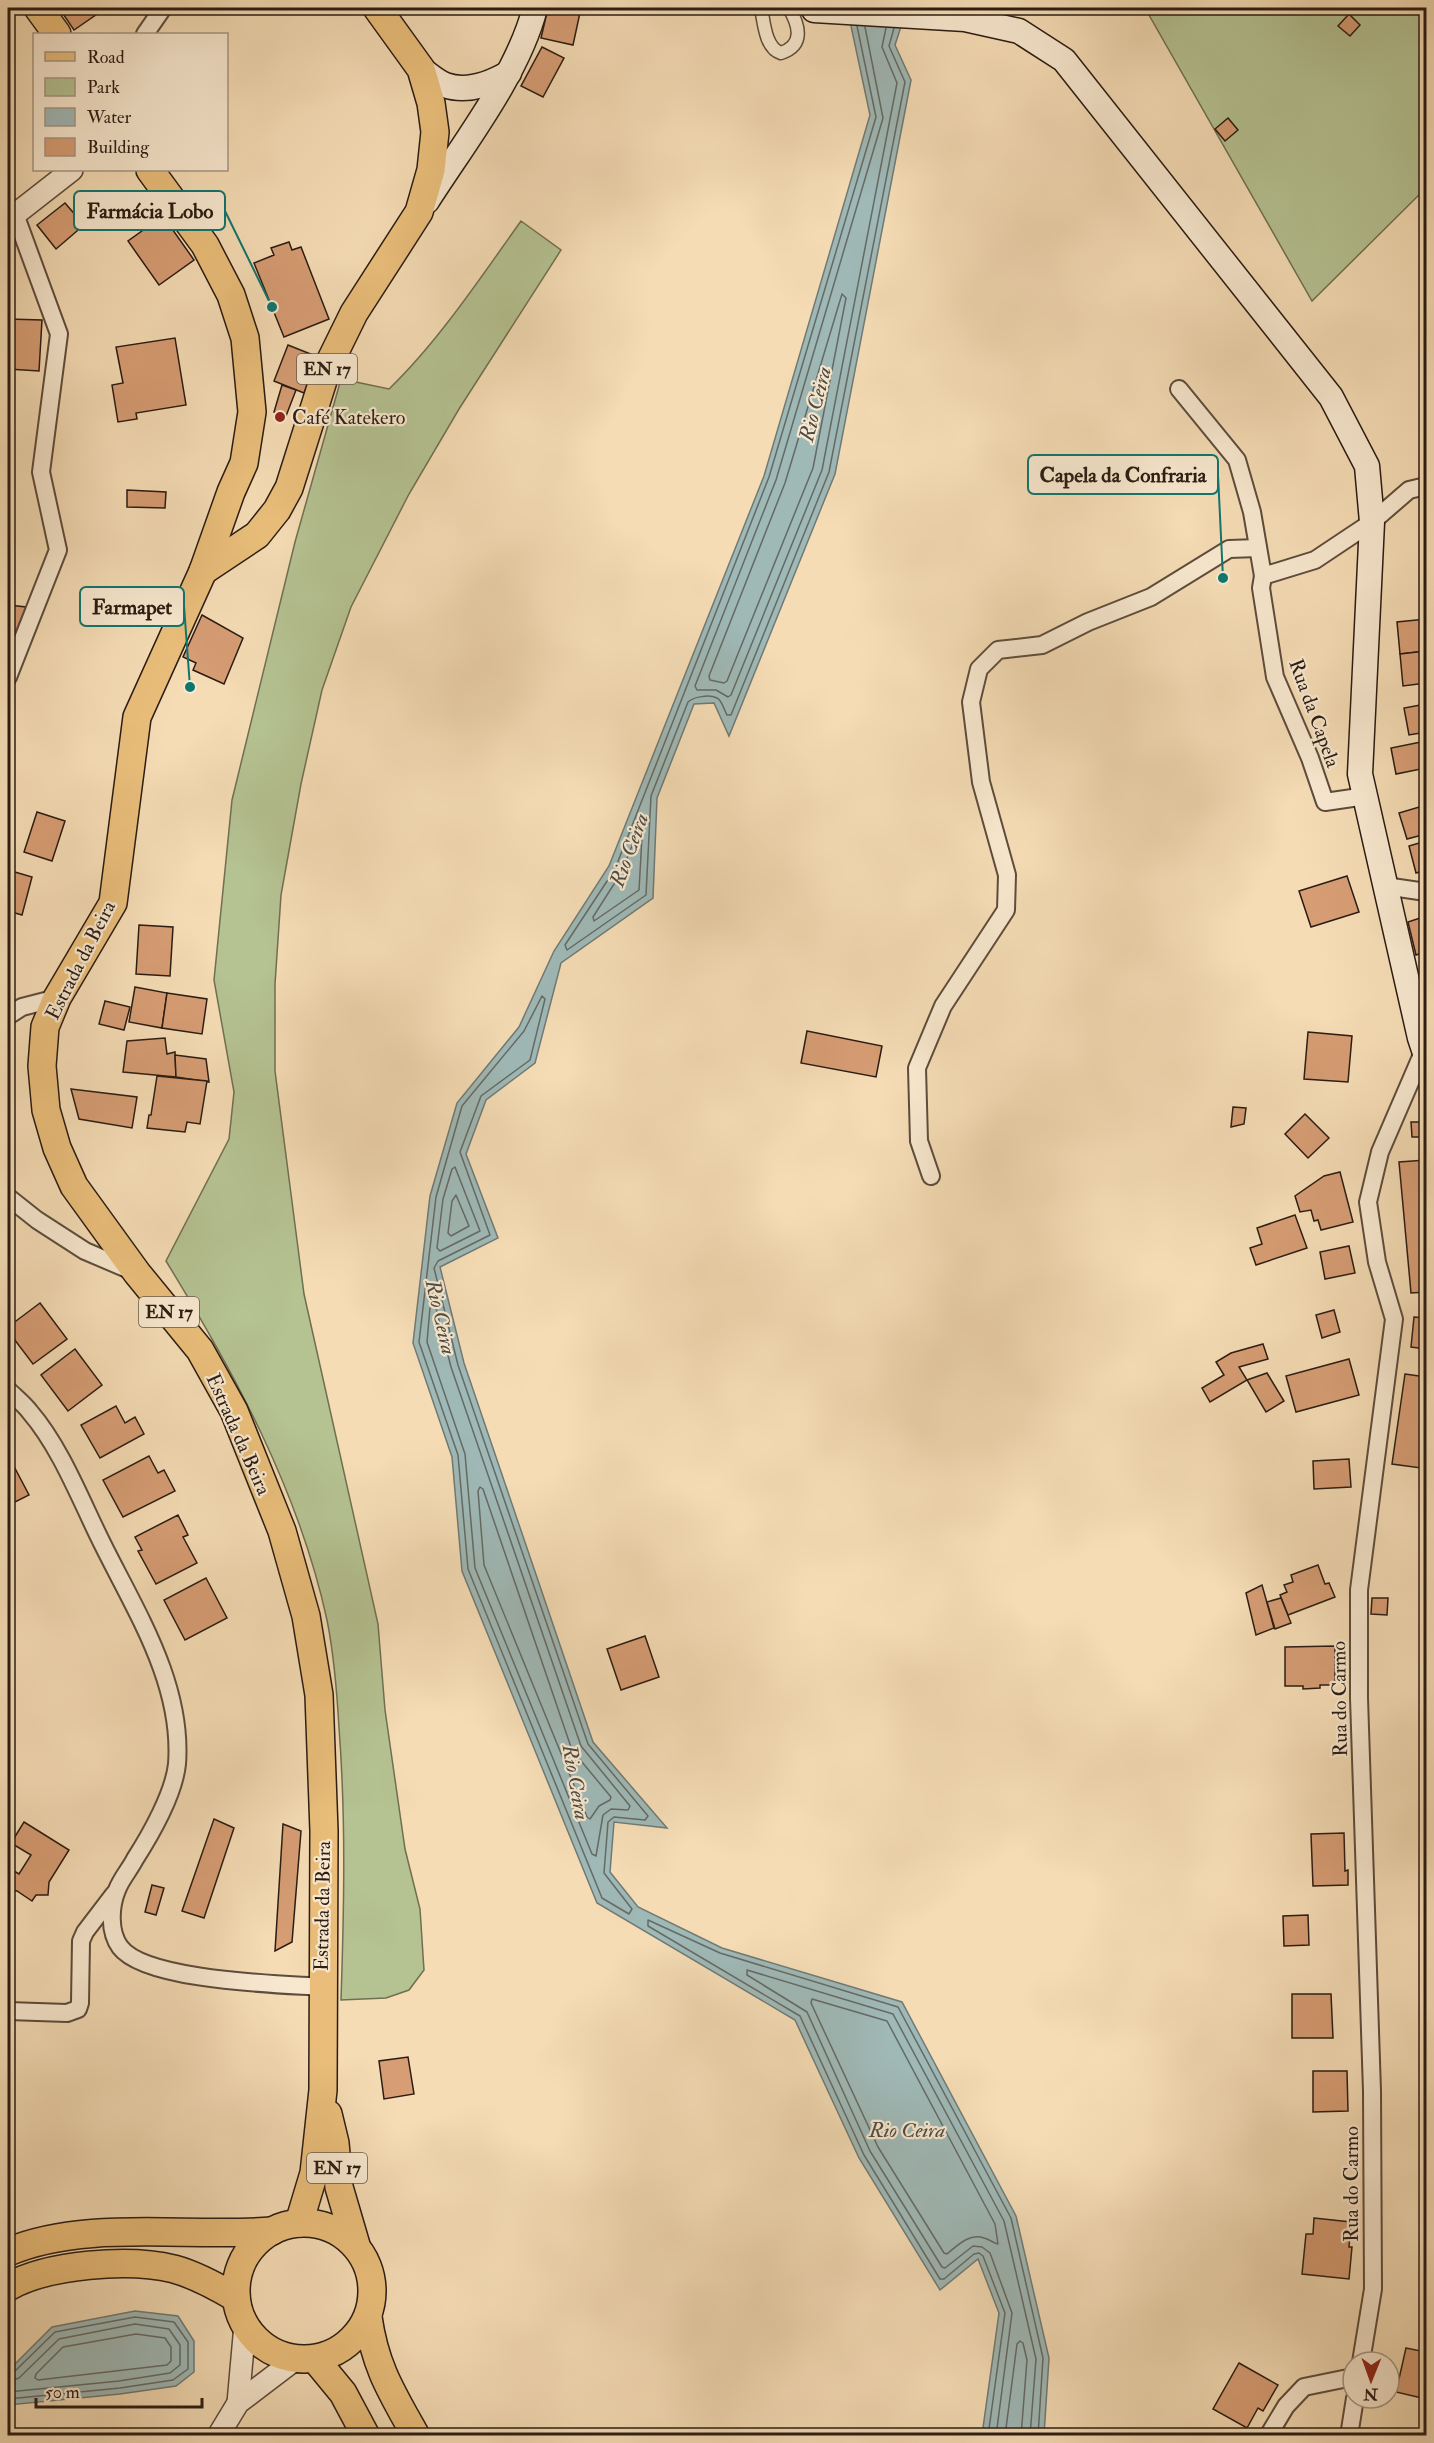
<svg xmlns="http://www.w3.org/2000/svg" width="1434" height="2443" font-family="'IM FELL Double Pica',serif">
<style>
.green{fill:#b5c292;stroke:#706f52;stroke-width:1.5}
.water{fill:#9fb9b7;stroke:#707a75;stroke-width:1.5}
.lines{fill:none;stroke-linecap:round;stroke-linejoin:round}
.shore{stroke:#646a65;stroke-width:1.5}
.building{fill:#d79d74;stroke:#2a1c13;stroke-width:1.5;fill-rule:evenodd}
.pedestrian-casing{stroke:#5d4c3c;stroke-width:15}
.minor-casing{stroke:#5d4c3c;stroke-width:20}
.tertiary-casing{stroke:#5d4c3c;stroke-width:24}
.secondary-casing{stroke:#2a1c13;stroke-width:27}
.primary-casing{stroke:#2a1c13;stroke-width:30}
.pedestrian{stroke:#f8e8cf;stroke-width:12}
.minor{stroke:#f8e8cf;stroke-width:16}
.tertiary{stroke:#f8e8cf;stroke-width:21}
.secondary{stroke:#f8e8cf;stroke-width:24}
.primary{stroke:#eabe7a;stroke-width:27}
.poi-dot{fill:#8f2418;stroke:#f8e8cf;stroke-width:2}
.labels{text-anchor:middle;stroke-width:4.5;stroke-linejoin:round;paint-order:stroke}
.shield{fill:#f8e8cf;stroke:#68594b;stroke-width:1.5}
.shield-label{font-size:18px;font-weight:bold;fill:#2a1c13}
.poi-label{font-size:20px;fill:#2a1c13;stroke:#f8e8cf;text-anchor:start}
.street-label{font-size:20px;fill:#2a1c13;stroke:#f8e8cf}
.water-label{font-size:21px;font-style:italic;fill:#4d4b44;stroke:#f8e8cf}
.leader{fill:none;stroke:#0f766e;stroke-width:2}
.callout-dot{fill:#0f766e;stroke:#f8e8cf;stroke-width:2}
.callout{fill:#f8e8cf;stroke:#0f766e;stroke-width:2}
.callout-label{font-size:21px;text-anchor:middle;font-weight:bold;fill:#2a1c13}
</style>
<rect width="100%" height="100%" fill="#f5dcb5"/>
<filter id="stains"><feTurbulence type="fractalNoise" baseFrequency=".00333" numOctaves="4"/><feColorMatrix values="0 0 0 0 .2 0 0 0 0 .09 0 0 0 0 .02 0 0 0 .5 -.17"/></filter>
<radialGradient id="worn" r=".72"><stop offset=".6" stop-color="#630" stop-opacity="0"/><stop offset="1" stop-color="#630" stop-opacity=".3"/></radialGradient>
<g class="green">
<path d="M 1145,8 L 1426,8 L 1426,188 L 1312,301 Z"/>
<path d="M 521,221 L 561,250 L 459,409 L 409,494 L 351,607 L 322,690 L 301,784 L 281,895 L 275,984 L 275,1071 L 304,1294 L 378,1624 L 385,1710 L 405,1849 L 420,1909 L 424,1970 L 409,1990 L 386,1998 L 341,2000 C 344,1909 346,1819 339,1728 C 337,1692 334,1655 327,1620 C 299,1491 234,1372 166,1261 L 229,1139 L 234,1092 L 214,980 L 232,800 L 295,542 L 341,379 L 389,389 C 438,342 481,277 521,221 Z"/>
</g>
<g class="water">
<path d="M 854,8 L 907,8 L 895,45 L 911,80 L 835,474 L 729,736 L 714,703 L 694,704 L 657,798 L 653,898 L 561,963 L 535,1063 L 486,1100 L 466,1154 L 498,1238 L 440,1267 L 464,1363 L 593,1742 L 667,1828 L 614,1822 L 610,1872 L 638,1907 L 722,1948 L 902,2002 L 1016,2216 L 1049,2358 L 1044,2435 L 982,2435 L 999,2313 L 978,2259 L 940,2290 L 859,2158 L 795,2020 L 597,1903 L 462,1571 L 452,1457 L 413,1343 L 430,1196 L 457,1103 L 519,1027 L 554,951 L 609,866 L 764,476 L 870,115 L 851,26 Z"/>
<path d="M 135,2311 L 178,2316 L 194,2341 L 194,2372 L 176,2386 L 120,2394 L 8,2405 L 8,2371 L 52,2327 Z"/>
</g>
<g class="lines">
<g class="shore">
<path d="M 857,26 L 876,117 L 769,477 L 615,869 L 565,945 L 567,950 L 646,895 L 651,796 L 688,702 C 693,697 709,694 717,698 C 722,700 724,710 727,715 L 731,715 L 829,472 L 905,82 L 889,46 L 894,28"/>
<path d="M 865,27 L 883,118 L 776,480 L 695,686 L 697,690 L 716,690 L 728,697 L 731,695 L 822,470 L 897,83 L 882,47 L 886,28"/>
<path d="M 842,294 L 846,298 L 813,468 L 727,681 L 724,683 L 710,680 L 709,676 L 785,483 Z"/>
<path d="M 640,834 L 642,837 L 639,890 L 594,921 L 593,917 L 621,873 L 636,836 Z"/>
<path d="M 542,996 L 545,999 L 530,1060 L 481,1096 L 460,1152 L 490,1235 L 438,1261 L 434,1268 L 458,1365 L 588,1744 L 648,1816 L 645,1820 L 614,1817 L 608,1822 L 604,1873 L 632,1909 L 629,1914 L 602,1898 L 468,1569 L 458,1455 L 419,1342 L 436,1197 L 462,1106 L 524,1031 Z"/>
<path d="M 455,1167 L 480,1231 L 440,1251 L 437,1248 L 443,1199 L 452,1169 Z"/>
<path d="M 456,1195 L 469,1226 L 451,1236 L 448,1233 L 452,1201 Z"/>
<path d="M 433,1306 L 436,1308 L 451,1367 L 581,1746 L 630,1806 L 628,1810 L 611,1809 L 603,1815 L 596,1856 L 592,1854 L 475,1568 L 465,1454 L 427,1342 L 430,1308 Z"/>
<path d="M 480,1487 L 483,1489 L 572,1750 L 611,1797 L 610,1800 L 599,1806 L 590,1819 L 587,1817 L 484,1565 L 478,1491 Z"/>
<path d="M 812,1999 L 887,2021 L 995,2224 L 998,2244 C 993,2243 989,2239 984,2238 C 969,2233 958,2245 947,2254 L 944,2253 L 878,2147 L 811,2003 Z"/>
<path d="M 136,2334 L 165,2338 L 171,2347 L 171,2361 L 167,2365 L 38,2380 L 35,2378 L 36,2374 L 63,2347 Z"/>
<path d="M 8,2374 L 14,2372 L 55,2332 L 135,2317 L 174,2322 L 188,2342 L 188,2369 L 173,2380 L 120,2388 L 8,2399"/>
<path d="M 8,2382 L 19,2378 L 59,2339 L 135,2324 L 169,2329 L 180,2345 L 180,2365 L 170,2373 L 119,2381 L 8,2392"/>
<path d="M 988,2436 L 1005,2313 L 983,2256 L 979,2253 L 974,2254 L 944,2279 L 940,2279 L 864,2155 L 800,2016 L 648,1926 L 648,1920 L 720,1953 L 898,2007 L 1011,2218 L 1043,2358 L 1038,2436"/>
<path d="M 996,2436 L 1012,2313 L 990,2253 L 982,2247 L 973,2246 L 945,2268 L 942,2267 L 870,2151 L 807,2012 L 747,1975 L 747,1970 L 893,2014 L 1004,2221 L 1036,2359 L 1030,2436"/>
<path d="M 1005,2436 L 1017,2344 L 1020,2341 L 1023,2343 L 1027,2360 L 1021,2436"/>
</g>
</g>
<g class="building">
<path d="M 59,8 L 97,8 L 100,12 L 74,30 Z"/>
<path d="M 548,8 L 581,8 L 573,45 L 541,38 Z"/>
<path d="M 1349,14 L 1360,25 L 1350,36 L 1338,26 Z"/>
<path d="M 542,47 L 564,58 L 543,97 L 521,86 Z"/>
<path d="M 1228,118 L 1238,130 L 1225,141 L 1215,129 Z"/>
<path d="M 65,203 L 84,225 L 56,249 L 37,225 Z"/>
<path d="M 163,216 L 194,260 L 159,285 L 128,241 Z"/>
<path d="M 289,242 L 292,250 L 301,247 L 329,319 L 284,337 L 254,263 L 274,255 L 271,248 Z"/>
<path d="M 8,319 L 42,320 L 39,371 L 8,369 Z"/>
<path d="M 175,338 L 186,405 L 136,413 L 137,419 L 118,422 L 112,385 L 123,383 L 116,347 Z"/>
<path d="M 288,345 L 318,357 L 304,393 L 274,381 Z"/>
<path d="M 282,385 L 296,390 L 286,416 L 274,412 Z"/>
<path d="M 127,490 L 166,492 L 165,508 L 127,507 Z"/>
<path d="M 8,605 L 26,607 L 15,634 L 8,631 Z"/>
<path d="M 202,615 L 243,638 L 224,684 L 193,670 L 196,663 L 183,657 Z"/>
<path d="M 1426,619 L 1426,651 L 1400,654 L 1397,622 Z"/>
<path d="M 1426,651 L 1426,683 L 1403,686 L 1400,654 Z"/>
<path d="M 1426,704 L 1426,732 L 1409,735 L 1404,708 Z"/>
<path d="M 1426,741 L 1426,768 L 1396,774 L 1391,748 Z"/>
<path d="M 1426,805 L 1426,834 L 1407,839 L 1399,813 Z"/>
<path d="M 37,812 L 65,821 L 52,861 L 24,852 Z"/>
<path d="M 1426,841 L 1426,870 L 1416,873 L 1409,846 Z"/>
<path d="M 8,870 L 32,877 L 22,915 L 8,911 Z"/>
<path d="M 1347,876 L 1359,912 L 1311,927 L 1299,891 Z"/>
<path d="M 1426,916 L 1426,952 L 1416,955 L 1408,922 Z"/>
<path d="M 139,925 L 173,927 L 170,976 L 136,974 Z"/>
<path d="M 135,987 L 167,993 L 162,1028 L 129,1022 Z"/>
<path d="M 167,993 L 207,999 L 202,1034 L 162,1028 Z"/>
<path d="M 105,1001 L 130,1007 L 124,1030 L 99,1024 Z"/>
<path d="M 807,1031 L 882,1046 L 876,1077 L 801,1063 Z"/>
<path d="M 1308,1032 L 1352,1036 L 1348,1082 L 1304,1079 Z"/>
<path d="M 165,1038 L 167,1054 L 175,1052 L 176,1077 L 123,1072 L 127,1041 Z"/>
<path d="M 175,1055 L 206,1059 L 209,1082 L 176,1077 Z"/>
<path d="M 157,1076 L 207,1081 L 200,1124 L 187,1122 L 185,1132 L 147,1128 L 149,1115 L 151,1115 Z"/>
<path d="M 71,1089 L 137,1097 L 132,1128 L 79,1119 Z"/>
<path d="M 1233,1107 L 1246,1108 L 1244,1124 L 1231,1127 Z"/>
<path d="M 1305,1114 L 1329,1138 L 1308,1158 L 1285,1134 Z"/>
<path d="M 1411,1122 L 1426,1122 L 1426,1137 L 1412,1137 Z"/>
<path d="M 1426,1160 L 1426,1292 L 1411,1293 L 1399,1162 Z"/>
<path d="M 1340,1172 L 1353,1222 L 1321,1230 L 1318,1220 L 1314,1221 L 1311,1210 L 1300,1212 L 1295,1196 L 1324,1176 Z"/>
<path d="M 1295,1215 L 1307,1248 L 1256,1265 L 1250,1248 L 1262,1244 L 1257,1228 Z"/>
<path d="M 1349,1246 L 1355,1273 L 1325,1279 L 1320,1252 Z"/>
<path d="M 40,1303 L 67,1339 L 33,1364 L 8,1331 L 8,1327 Z"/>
<path d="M 1334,1310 L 1340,1332 L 1322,1338 L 1316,1315 Z"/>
<path d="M 1414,1317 L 1426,1318 L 1426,1349 L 1411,1347 Z"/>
<path d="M 1263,1344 L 1268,1359 L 1239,1367 L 1247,1380 L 1210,1402 L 1202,1388 L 1224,1375 L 1216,1362 L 1231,1353 Z"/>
<path d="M 75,1349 L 102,1385 L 68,1411 L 41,1375 Z"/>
<path d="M 1349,1359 L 1359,1395 L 1296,1412 L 1286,1376 Z"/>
<path d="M 1267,1373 L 1284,1401 L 1266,1412 L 1247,1380 Z"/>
<path d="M 1405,1374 L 1426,1377 L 1426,1433 L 1421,1468 L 1392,1464 Z"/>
<path d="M 116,1406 L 125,1423 L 135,1417 L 144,1434 L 100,1458 L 81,1425 Z"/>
<path d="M 8,1455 L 29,1495 L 11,1504 L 8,1498 Z"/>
<path d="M 149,1456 L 158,1473 L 164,1470 L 175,1491 L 123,1517 L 103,1480 Z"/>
<path d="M 1349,1459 L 1351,1487 L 1314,1489 L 1313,1461 Z"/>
<path d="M 178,1515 L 188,1535 L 183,1537 L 197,1563 L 156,1584 L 138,1551 L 142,1550 L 135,1537 Z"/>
<path d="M 1318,1565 L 1325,1584 L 1329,1583 L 1335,1597 L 1288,1615 L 1280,1595 L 1287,1592 L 1284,1585 L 1293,1582 L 1291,1575 Z"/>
<path d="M 206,1578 L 227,1618 L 185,1640 L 164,1600 Z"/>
<path d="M 1262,1585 L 1274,1628 L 1256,1635 L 1246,1593 Z"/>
<path d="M 1281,1598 L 1291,1623 L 1275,1629 L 1267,1602 Z"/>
<path d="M 1372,1598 L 1388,1598 L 1387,1615 L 1371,1614 Z"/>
<path d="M 645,1636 L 659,1677 L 621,1690 L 607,1649 Z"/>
<path d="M 1335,1646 L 1335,1685 L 1320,1685 L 1320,1688 L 1303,1689 L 1303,1686 L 1285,1686 L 1285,1647 Z"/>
<path d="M 214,1819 L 234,1828 L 204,1918 L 182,1911 Z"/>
<path d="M 24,1822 L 69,1850 L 49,1882 L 48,1895 L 36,1895 L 32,1901 L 17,1891 L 8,1890 L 8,1842 L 11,1843 ZM 11,1843 L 31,1855 L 19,1874 L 9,1868 Z"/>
<path d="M 283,1824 L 301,1831 L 292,1942 L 275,1951 Z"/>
<path d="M 1344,1833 L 1345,1871 L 1348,1870 L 1348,1885 L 1313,1886 L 1311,1834 Z"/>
<path d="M 152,1885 L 164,1888 L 156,1915 L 145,1912 Z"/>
<path d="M 1308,1915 L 1309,1945 L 1284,1946 L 1283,1916 Z"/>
<path d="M 1292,1994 L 1331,1994 L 1333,2038 L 1292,2038 Z"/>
<path d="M 408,2057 L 414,2094 L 384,2099 L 379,2061 Z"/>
<path d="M 1313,2071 L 1347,2071 L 1348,2111 L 1313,2112 Z"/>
<path d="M 1314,2218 L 1351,2222 L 1349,2247 L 1352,2247 L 1349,2279 L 1302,2274 L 1306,2234 L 1313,2234 Z"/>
<path d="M 1406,2348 L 1426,2352 L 1426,2399 L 1396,2392 Z"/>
<path d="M 1239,2363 L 1278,2385 L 1263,2411 L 1258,2408 L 1247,2428 L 1213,2409 Z"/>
</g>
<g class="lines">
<g class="pedestrian-casing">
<path id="pedestrian" d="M 761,8 C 764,22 765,48 781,53 C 805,45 799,25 789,8"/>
</g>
<g class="minor-casing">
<g id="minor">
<path d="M 145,34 L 163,8"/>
<path d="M 1179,389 L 1237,460 L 1252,512 L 1263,576"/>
<path d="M 8,677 L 58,550 L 41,472 L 59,334 L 15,214"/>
<path d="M 1366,796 L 1325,802 L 1310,758 L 1275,677 L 1261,588 L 1263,576 L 1315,560 L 1372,522 L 1409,490 L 1426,486"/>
<path d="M 1385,886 L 1426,892"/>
<path d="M 8,1016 L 22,1007 L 57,998"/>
<path d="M 931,1176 L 919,1141 L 917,1068 L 943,1006 L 1006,910 L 1007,875 L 981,782 L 971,702 L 979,669 L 998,650 L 1042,645 L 1088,622 L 1151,597 L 1229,549 L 1258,548"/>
<path d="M 8,1197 L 37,1220 L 85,1251 L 132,1271"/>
<path d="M 8,1390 C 15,1397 24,1404 30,1412 C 61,1448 81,1501 102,1543 C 136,1612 183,1684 177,1764 C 174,1793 151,1834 135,1859 C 130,1869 121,1879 117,1890 C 110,1907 109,1932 120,1947 C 145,1981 279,1984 321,1987"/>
<path d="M 8,2011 L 67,2013 L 78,2009 L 80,2003 L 81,1941 L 85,1932 L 114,1894"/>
<path d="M 1361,2362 L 1373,2289 L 1372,2091 L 1359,1698 L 1359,1590 L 1394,1319 L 1377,1262 L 1368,1202 L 1380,1152 L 1424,1050"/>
<path d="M 1268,2436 L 1286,2406 L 1304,2387 L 1353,2377"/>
<path d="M 1349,2436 L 1355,2398"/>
</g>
</g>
<g class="tertiary-casing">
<g id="tertiary">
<path d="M 8,220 L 72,170"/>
<path d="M 238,2403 L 245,2325"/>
<path d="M 218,2436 L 238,2403 L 296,2359"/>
</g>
</g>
<g class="secondary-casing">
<g id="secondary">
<path d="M 813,8 L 814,10 L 965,19 L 1019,31 L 1064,60 L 1331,397 L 1367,466 L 1372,522 L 1360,774 L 1420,1038 L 1426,1056"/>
<path d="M 421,69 C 428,74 437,82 445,85 C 467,93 490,84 509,73"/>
<path d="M 427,201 C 464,143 518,74 535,8"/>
</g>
</g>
<g class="primary-casing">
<g id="primary">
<path d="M 38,8 L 57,34"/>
<path d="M 150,170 L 205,245 L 231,295 L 245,338 L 252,412 L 244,463 L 231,492 L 203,571 L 137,717 L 113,903 L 57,998 L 45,1027 L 42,1066 L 46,1110 L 57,1148 L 74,1186 L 137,1273 L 200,1350 L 234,1411 L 282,1531 L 306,1616 L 319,1695 L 324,1831 L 323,2090 L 314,2173 L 299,2223"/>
<path d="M 203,571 L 257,535 L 277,510 L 289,488 L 327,368 L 354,313 L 419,212 L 431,170 L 435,132 L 431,103 L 421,69 L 377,8"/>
<path d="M 328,2114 L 335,2143 L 339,2187 L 356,2245"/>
<circle cx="304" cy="2291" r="68"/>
<path d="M 8,2252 C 85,2219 188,2238 272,2231"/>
<path d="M 8,2287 C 48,2264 129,2258 174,2269 C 196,2275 216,2286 236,2298"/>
<path d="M 368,2317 C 375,2367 392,2393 416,2436"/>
<path d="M 315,2359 L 343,2393 L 366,2436"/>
</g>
</g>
<use href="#pedestrian" class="pedestrian"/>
<use href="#minor" class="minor"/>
<use href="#tertiary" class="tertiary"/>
<use href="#secondary" class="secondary"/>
<use href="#primary" class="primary"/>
</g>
<circle class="poi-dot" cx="280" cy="417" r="6"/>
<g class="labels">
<g class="shield">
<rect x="297" y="354" width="60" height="30" rx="4.5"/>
<rect x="139" y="1297" width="60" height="30" rx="4.5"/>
<rect x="307" y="2153" width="60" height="30" rx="4.5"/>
</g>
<g class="shield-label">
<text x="327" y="375">EN 17</text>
<text x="169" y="1318">EN 17</text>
<text x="337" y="2174">EN 17</text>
</g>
<g class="poi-label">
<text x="292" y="424">Café Katekero</text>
</g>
<g class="street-label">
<text transform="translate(1315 713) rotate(70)" y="7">Rua da Capela</text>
<text transform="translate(80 960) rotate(-63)" y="7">Estrada da Beira</text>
<text transform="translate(239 1434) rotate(66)" y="7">Estrada da Beira</text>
<text transform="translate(1339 1699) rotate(-91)" y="7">Rua do Carmo</text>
<text transform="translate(322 1906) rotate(-89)" y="7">Estrada da Beira</text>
<text transform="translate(1351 2184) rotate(-90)" y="7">Rua do Carmo</text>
</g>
<g class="water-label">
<text transform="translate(815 404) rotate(-76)" y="7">Rio Ceira</text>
<text transform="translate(629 850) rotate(-70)" y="7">Rio Ceira</text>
<text transform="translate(441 1317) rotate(77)" y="7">Rio Ceira</text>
<text transform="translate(576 1782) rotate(80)" y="7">Rio Ceira</text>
<text x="907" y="2137">Rio Ceira</text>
</g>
</g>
<path class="leader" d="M272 307L225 211M1223 578L1218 475M190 687L184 606"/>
<g class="callout-dot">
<circle cx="272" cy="307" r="6"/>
<circle cx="1223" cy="578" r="6"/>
<circle cx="190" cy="687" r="6"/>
</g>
<g class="callout">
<rect x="74" y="191" width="151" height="39" rx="6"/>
<rect x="1028" y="455" width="190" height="39" rx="6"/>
<rect x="80" y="587" width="104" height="39" rx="6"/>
</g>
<g class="callout-label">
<text x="150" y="218">Farmácia Lobo</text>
<text x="1123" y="482">Capela da Confraria</text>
<text x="132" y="614">Farmapet</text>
</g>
<rect width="1434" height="2443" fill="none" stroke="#f5dcb5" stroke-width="30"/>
<rect x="9" y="9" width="1416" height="2425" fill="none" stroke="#2a1c13" stroke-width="3"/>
<rect x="15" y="15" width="1404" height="2413" fill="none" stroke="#2a1c13" stroke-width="1.5"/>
<rect x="33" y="33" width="195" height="138" fill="#f8e8cf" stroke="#a69684" stroke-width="1.5"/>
<rect x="45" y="52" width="30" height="9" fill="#eabe7a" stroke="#a69684" stroke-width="1.5"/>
<text x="87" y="63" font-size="18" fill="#2a1c13">Road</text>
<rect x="45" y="78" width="30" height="18" fill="#b5c292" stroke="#a69684" stroke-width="1.5"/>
<text x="87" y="93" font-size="18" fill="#2a1c13">Park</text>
<rect x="45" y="108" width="30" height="18" fill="#9fb9b7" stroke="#a69684" stroke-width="1.5"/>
<text x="87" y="123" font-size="18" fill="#2a1c13">Water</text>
<rect x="45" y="138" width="30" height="18" fill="#d79d74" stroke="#a69684" stroke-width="1.5"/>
<text x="87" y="153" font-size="18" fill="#2a1c13">Building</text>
<g transform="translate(1371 2380) rotate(181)"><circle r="28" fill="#f8e8cf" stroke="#a69684" stroke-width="1.5"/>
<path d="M0-4.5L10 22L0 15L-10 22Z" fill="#8f2418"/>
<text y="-9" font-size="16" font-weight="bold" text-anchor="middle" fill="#2a1c13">N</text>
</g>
<path d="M36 2398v9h166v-9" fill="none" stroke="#2a1c13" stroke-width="3"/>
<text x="45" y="2398" font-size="18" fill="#2a1c13" stroke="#f8e8cf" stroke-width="4.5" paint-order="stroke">50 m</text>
<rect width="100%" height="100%" filter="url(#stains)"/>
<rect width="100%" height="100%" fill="url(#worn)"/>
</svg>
